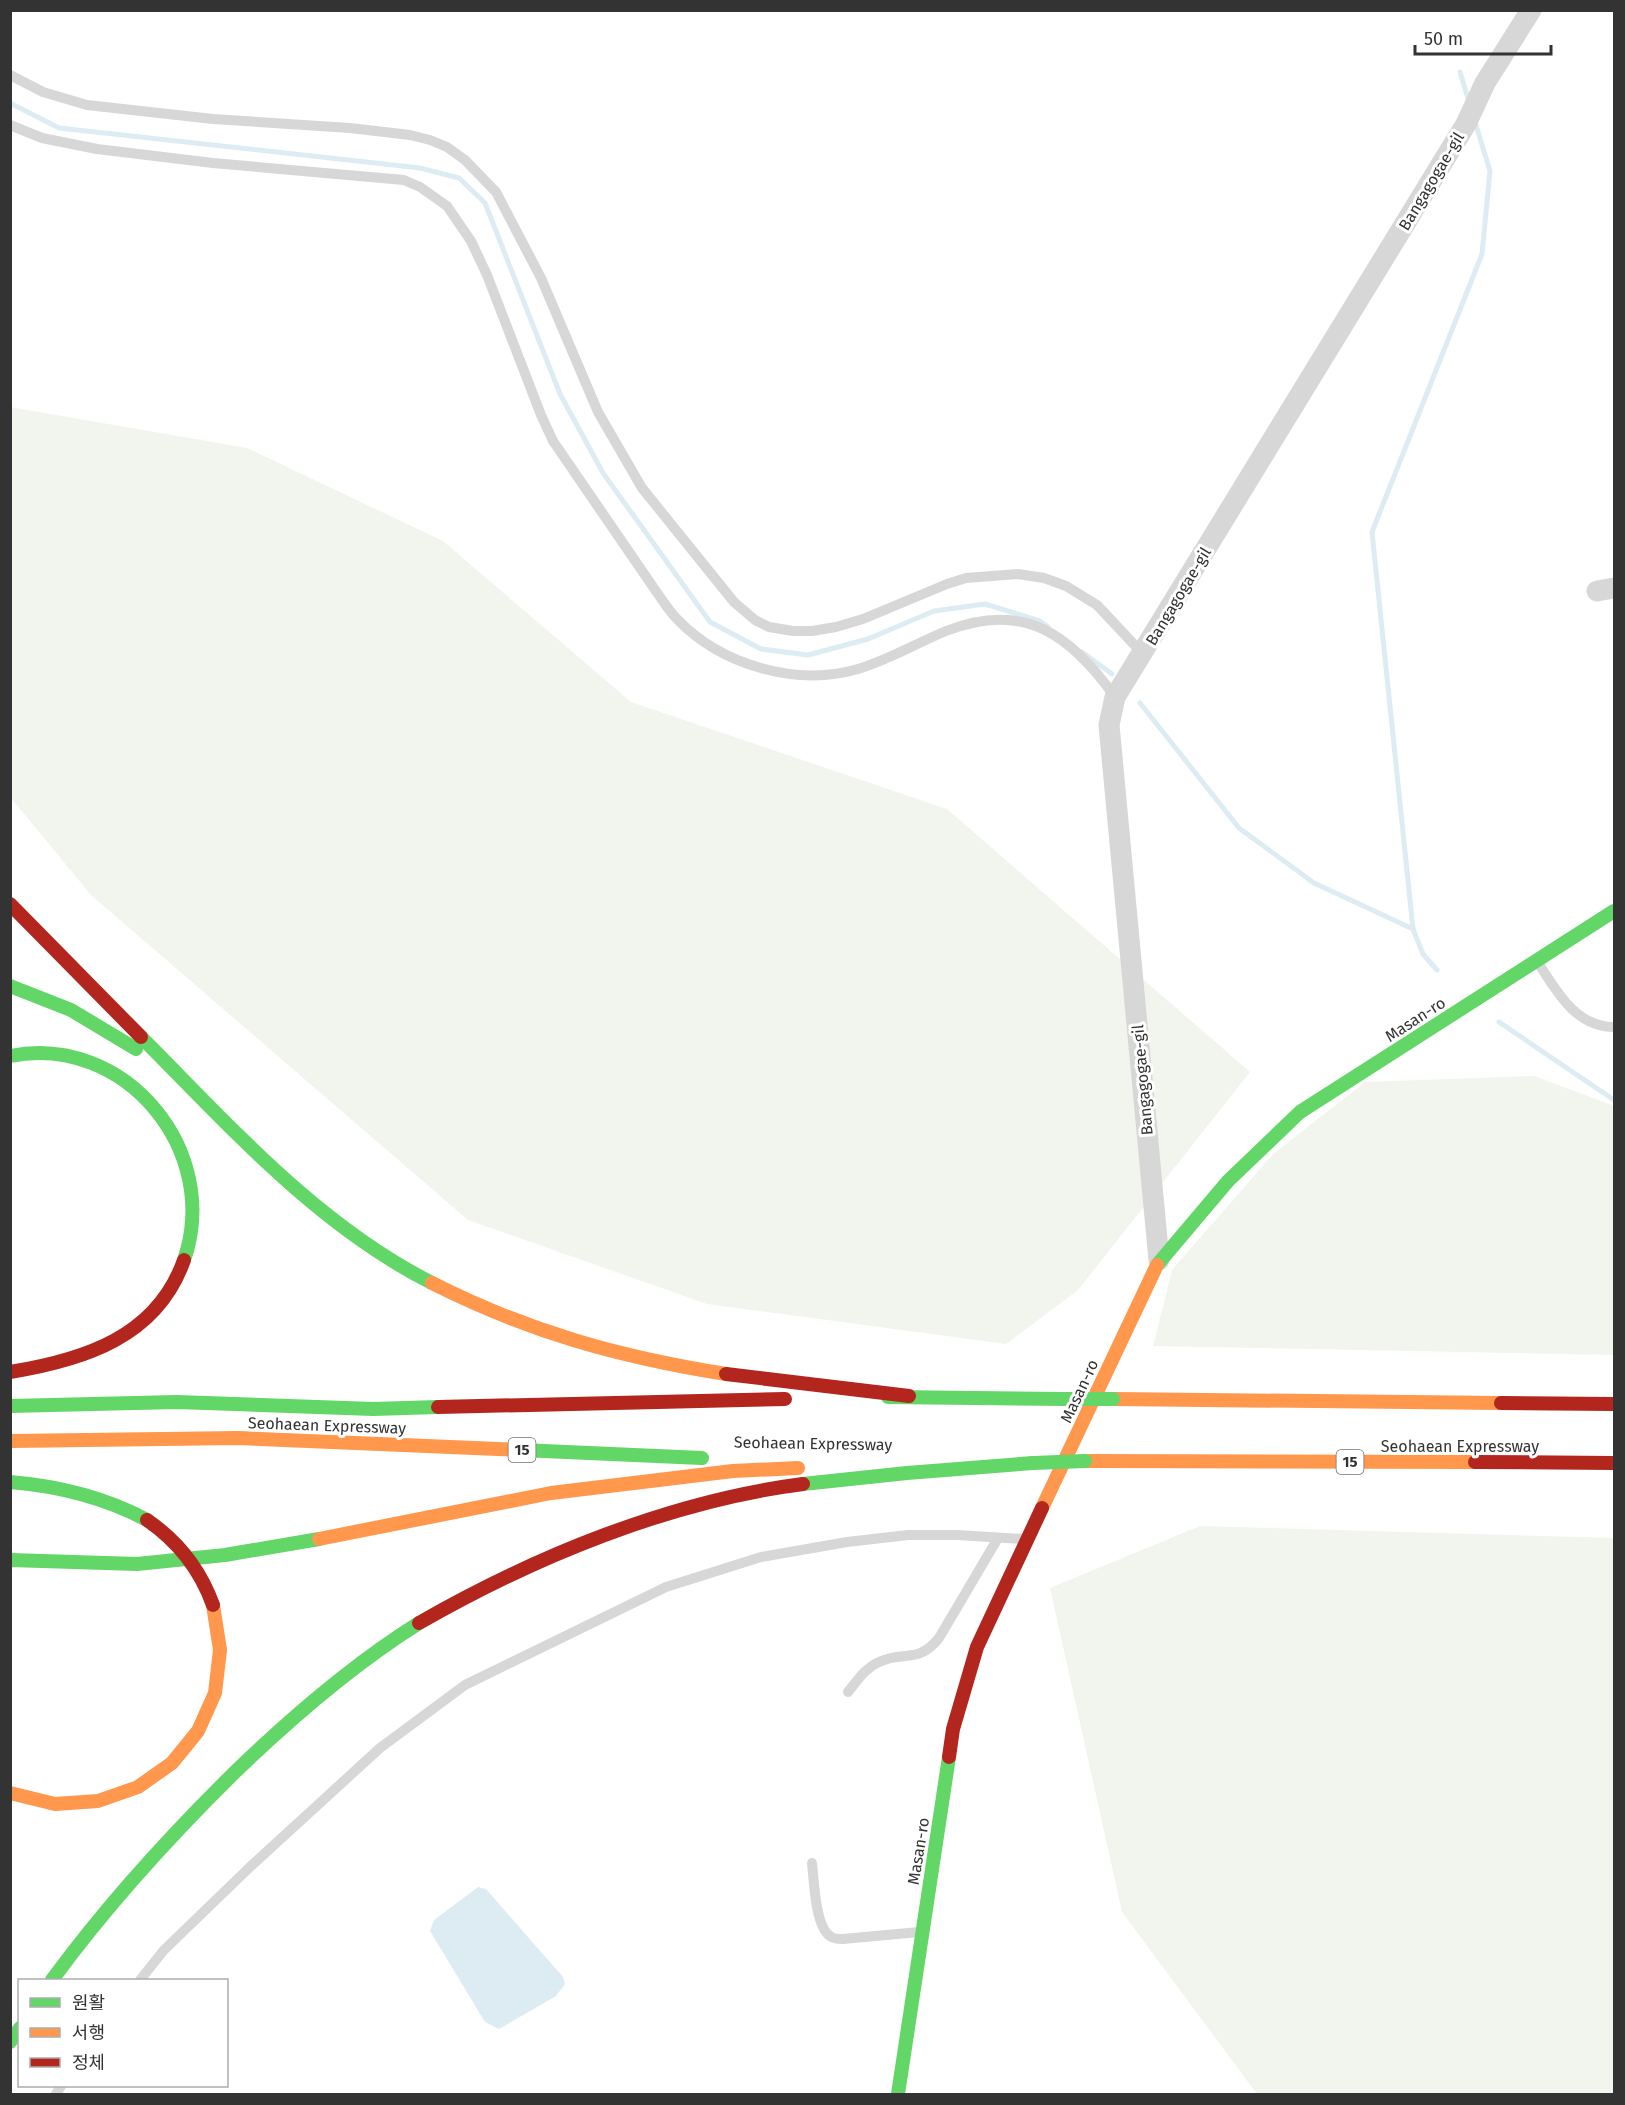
<svg xmlns="http://www.w3.org/2000/svg" width="1625" height="2105" font-family="'Fira Sans','Noto Sans KR',sans-serif">
<style>
.green{fill:#f1f5ed}
.water{fill:#ddebf3}
.lines{fill:none;stroke-linecap:round;stroke-linejoin:round}
.stream{stroke:#ddebf3;stroke-width:5}
.lane{stroke:#d7d7d7;stroke-width:10}
.street{stroke:#d7d7d7;stroke-width:21}
.fast{stroke:#63d668;stroke-width:14}
.slow{stroke:#ff974d;stroke-width:14}
.jam{stroke:#b3261e;stroke-width:14}
.fast-bridge{stroke:#63d668;stroke-width:14}
.jam-bridge{stroke:#b3261e;stroke-width:14}
.labels{text-anchor:middle;stroke-width:6;stroke-linejoin:round;paint-order:stroke}
.shield{fill:#fff;stroke:#707070;stroke-width:1.5}
.shield-label{font-size:15px;font-weight:bold;fill:#333}
.street-label{font-size:16px;fill:#333;stroke:#fff}
</style>
<rect width="100%" height="100%" fill="#fff"/>
<g class="green">
<path d="M 10,407 L 247,448 L 443,541 L 631,702 L 947,809 L 1250,1072 L 1078,1290 L 1006,1344 L 707,1304 L 468,1220 L 91,895 L 11,798 Z"/>
<path d="M 1534,1076 L 1614,1106 L 1614,1355 L 1153,1346 L 1172,1270 L 1273,1154 L 1365,1082 Z"/>
<path d="M 1200,1526 L 1614,1538 L 1614,2094 L 1257,2094 L 1122,1912 L 1050,1588 Z"/>
</g>
<path class="water" d="M 478,1887 L 486,1889 L 563,1977 L 565,1984 L 556,1996 L 499,2029 L 485,2022 L 430,1931 L 434,1920 Z"/>
<g class="lines">
<g class="stream">
<path d="M 1460,72 L 1469,102"/>
<path d="M 10,103 L 59,128 L 420,168 L 459,178 L 485,203 L 560,394 L 603,473 L 710,622 L 761,649 L 808,655 L 868,639 L 934,611 L 985,604 L 1040,621 L 1048,627"/>
<path d="M 1082,652 L 1112,674"/>
<path d="M 1140,703 L 1239,828 L 1314,883 L 1413,929 L 1423,954 L 1437,970"/>
<path d="M 1413,929 L 1372,532 L 1482,254 L 1490,171 L 1475,122"/>
<path d="M 1499,1022 L 1614,1100"/>
</g>
<g class="lane">
<path d="M 10,75 L 43,92 L 87,105 L 213,119 L 350,128 L 410,135 L 430,140 L 447,147 L 465,160 L 496,192 L 541,278 L 598,412 L 642,488 L 734,602 L 755,620 L 769,627 L 793,631 L 812,631 L 836,627 L 863,619 L 947,584 L 966,578 L 1018,574 L 1044,578 L 1066,586 L 1097,605 L 1143,654"/>
<path d="M 10,125 L 42,138 L 97,149 L 213,163 L 404,180 L 420,187 L 447,206 L 471,241 L 487,275 L 541,415 L 553,441 L 660,597 C 665,604 670,612 677,619 C 721,665 796,687 858,669 C 888,660 917,643 946,631 C 1024,600 1071,635 1115,697"/>
<path d="M 1537,961 C 1556,990 1575,1027 1614,1027"/>
<path d="M 848,1692 C 857,1681 865,1668 879,1662 C 904,1650 917,1665 939,1638 L 998,1538"/>
<path d="M 812,1863 C 814,1880 815,1926 830,1936 C 833,1939 839,1939 843,1939 L 919,1932"/>
<path d="M 140,1980 L 164,1950 L 251,1866 L 380,1748 L 465,1685 L 666,1587 L 761,1557 L 847,1542 L 908,1535 L 957,1535 L 1024,1539"/>
<path d="M 56,2094 L 61,2086"/>
</g>
<g class="street">
<path d="M 1597,591 L 1614,588"/>
<path d="M 1159,1260 L 1109,725 L 1115,697 L 1466,124 L 1485,83 L 1531,10"/>
</g>
<g class="fast">
<path d="M 10,986 L 71,1010 L 136,1049"/>
<path d="M 141,1037 C 231,1127 317,1225 432,1283"/>
<path d="M 10,1056 C 125,1033 222,1151 184,1260"/>
<path d="M 1157,1265 L 1228,1181 L 1300,1112 L 1614,911"/>
<path d="M 888,1397 L 1066,1399"/>
<path d="M 10,1406 L 177,1402 L 373,1409 L 438,1407"/>
<path d="M 521,1450 L 702,1458"/>
<path d="M 10,1482 C 59,1486 104,1497 147,1520"/>
<path d="M 803,1484 L 907,1473 L 1033,1463"/>
<path d="M 10,1560 L 137,1564 L 225,1555 L 319,1539"/>
<path d="M 52,1980 C 107,1905 169,1837 235,1772 C 292,1717 352,1665 419,1623"/>
<path d="M 10,2042 L 20,2028"/>
<path d="M 898,2094 L 949,1757"/>
</g>
<g class="slow">
<path d="M 432,1283 C 529,1332 619,1357 726,1374"/>
<path d="M 1113,1399 L 1501,1403"/>
<path d="M 10,1441 L 239,1438 L 521,1450"/>
<path d="M 1085,1461 L 1475,1462"/>
<path d="M 1042,1508 L 1157,1265"/>
<path d="M 319,1539 L 551,1493 L 733,1471 L 798,1468"/>
<path d="M 10,1793 L 55,1804 L 98,1801 L 138,1787 L 172,1763 L 198,1731 L 215,1693 L 220,1650 L 213,1605"/>
</g>
<g class="jam">
<path d="M 10,904 L 141,1037"/>
<path d="M 10,1372 C 84,1360 157,1337 184,1260"/>
<path d="M 726,1374 L 909,1396"/>
<path d="M 1501,1403 L 1614,1404"/>
<path d="M 438,1407 L 785,1399"/>
<path d="M 1475,1462 L 1614,1463"/>
<path d="M 419,1623 C 534,1557 670,1501 803,1484"/>
<path d="M 949,1757 L 953,1729 L 977,1647 L 1042,1508"/>
</g>
<g class="fast-bridge">
<path d="M 1066,1399 L 1113,1399"/>
<path d="M 1033,1463 L 1085,1461"/>
</g>
<path class="jam-bridge" d="M 147,1520 C 179,1542 200,1569 213,1605"/>
</g>
<g class="labels">
<g class="shield">
<rect x="508.5" y="1438" width="27" height="24" rx="4.5"/>
<rect x="1336.5" y="1450" width="27" height="24" rx="4.5"/>
</g>
<g class="shield-label">
<text x="522" y="1455">15</text>
<text x="1350" y="1467">15</text>
</g>
<g class="street-label">
<text transform="translate(1431 181) rotate(-59)" y="6">Bangagogae-gil</text>
<text transform="translate(1178 596) rotate(-59)" y="6">Bangagogae-gil</text>
<text transform="translate(1415 1019) rotate(-33)" y="6">Masan-ro</text>
<text transform="translate(1142 1080) rotate(-95)" y="6">Bangagogae-gil</text>
<text transform="translate(1079 1391) rotate(-65)" y="6">Masan-ro</text>
<text transform="translate(327 1425) rotate(2)" y="6">Seohaean Expressway</text>
<text transform="translate(813 1443) rotate(1)" y="6">Seohaean Expressway</text>
<text x="1460" y="1452">Seohaean Expressway</text>
<text transform="translate(918 1851) rotate(-81)" y="6">Masan-ro</text>
</g>
</g>
<rect width="1625" height="2105" fill="none" stroke="#333333" stroke-width="24"/>
<rect x="18" y="1979" width="210" height="108" fill="#ffffff" stroke="#adadad" stroke-width="1.5"/>
<rect x="30" y="1998" width="30" height="9" fill="#63d668" stroke="#adadad" stroke-width="1.5"/>
<text x="72" y="2009" font-size="18" fill="#333333">원활</text>
<rect x="30" y="2028" width="30" height="9" fill="#ff974d" stroke="#adadad" stroke-width="1.5"/>
<text x="72" y="2039" font-size="18" fill="#333333">서행</text>
<rect x="30" y="2058" width="30" height="9" fill="#b3261e" stroke="#adadad" stroke-width="1.5"/>
<text x="72" y="2069" font-size="18" fill="#333333">정체</text>
<path d="M1415 45v9h136v-9" fill="none" stroke="#333333" stroke-width="3"/>
<text x="1424" y="45" font-size="18" fill="#333333" stroke="#ffffff" stroke-width="4.5" paint-order="stroke">50 m</text>
</svg>
